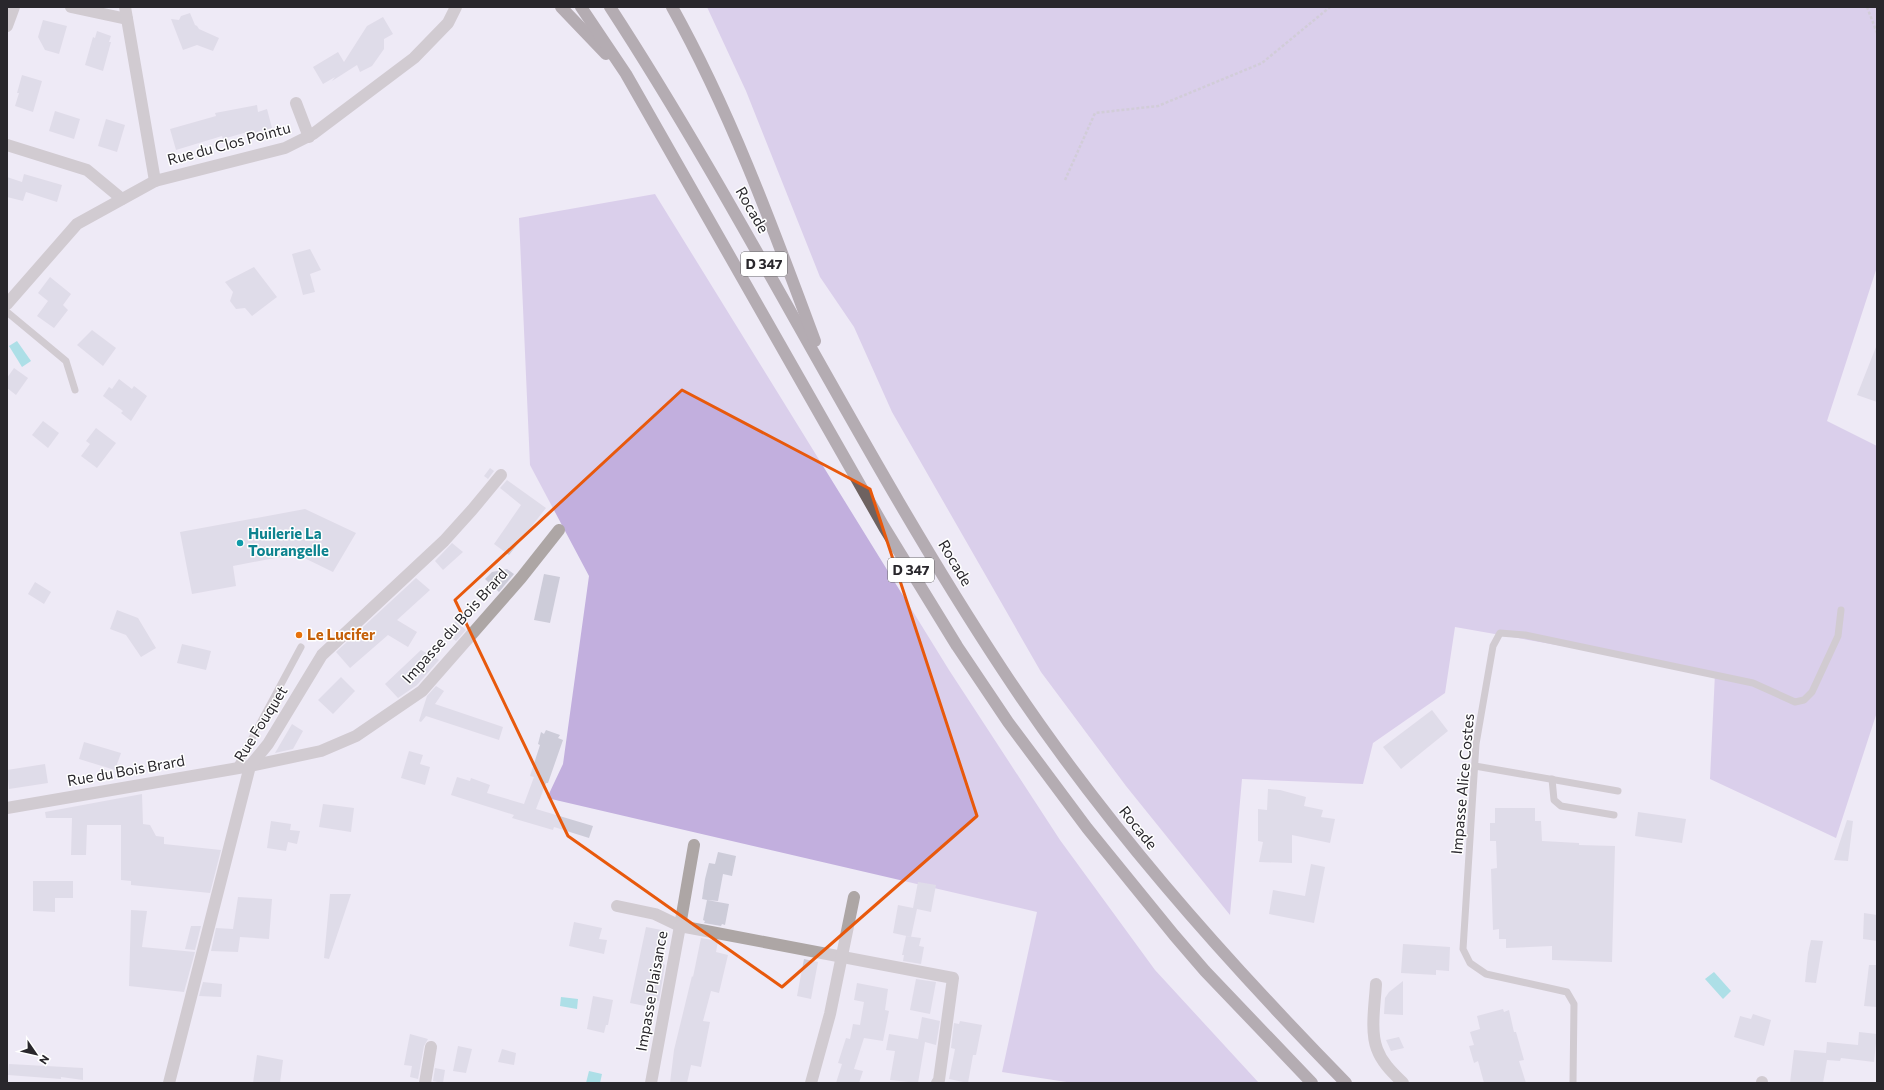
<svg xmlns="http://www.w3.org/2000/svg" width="1884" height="1090" font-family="Commissioner,sans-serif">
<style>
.green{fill:#c2afde}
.water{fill:#5dd3d4}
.building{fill:#cdccd9}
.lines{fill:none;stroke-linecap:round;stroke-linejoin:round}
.path{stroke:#aeaab4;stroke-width:2.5;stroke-dasharray:3 2;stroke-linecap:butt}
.service{stroke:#ada6a5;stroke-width:7}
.minor{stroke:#ada6a5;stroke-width:12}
.trunk{stroke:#6e6260;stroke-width:12}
.marked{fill:none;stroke:#e8590c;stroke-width:3;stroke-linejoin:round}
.culture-dot{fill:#0f9aa8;stroke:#fff;stroke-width:1.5}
.food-dot{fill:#e8710a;stroke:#fff;stroke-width:1.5}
.labels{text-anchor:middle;stroke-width:3;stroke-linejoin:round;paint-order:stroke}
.shield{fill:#fff;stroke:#69686b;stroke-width:1}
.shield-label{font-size:14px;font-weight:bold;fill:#29272c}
.street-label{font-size:15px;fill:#29272c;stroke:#fff}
.culture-label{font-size:15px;font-weight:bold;fill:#0d838f;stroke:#fff;text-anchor:start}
.food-label{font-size:15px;font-weight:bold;fill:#c56008;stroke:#fff;text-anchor:start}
</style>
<rect width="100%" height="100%" fill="#eeeaf6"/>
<g class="green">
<path d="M 707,7 L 1877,7 L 1877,267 L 1827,421 L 1877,446 L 1877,712 L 1836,838 L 1710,779 L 1715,673 L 1455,627 L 1445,693 L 1373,743 L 1363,784 L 1242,779 L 1230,915 L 1126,786 L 1041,672 L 892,412 L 854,327 L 820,277 L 746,91 Z"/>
<path d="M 655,194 L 949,670 L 1060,840 L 1155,970 L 1259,1083 L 1073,1083 L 1002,1072 L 1037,912 L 547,798 L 563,764 L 589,576 L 530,465 L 519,218 Z"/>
</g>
<g class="water">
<path d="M 17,341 L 31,361 L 22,367 L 9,346 Z"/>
<path d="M 1714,972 L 1731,991 L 1723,999 L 1705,979 Z"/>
<path d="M 561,997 L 578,999 L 577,1009 L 560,1006 Z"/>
<path d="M 589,1071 L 602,1074 L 600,1083 L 586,1083 Z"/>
</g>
<g class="building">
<path d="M 190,13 L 195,25 L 197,26 L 199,29 L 219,38 L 213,51 L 197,45 L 183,50 L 171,19 L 179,20 L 181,16 Z"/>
<path d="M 383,17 L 393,34 L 384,39 L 384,49 L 372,66 L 360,72 L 357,65 L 332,81 L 335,77 L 323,84 L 313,67 L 338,52 L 344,62 L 367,26 Z"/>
<path d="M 43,20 L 67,26 L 59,54 L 45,50 L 38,37 Z"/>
<path d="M 97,31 L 111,36 L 109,42 L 111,42 L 103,71 L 85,65 L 93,37 L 95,38 Z"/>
<path d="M 22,75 L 42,81 L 33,112 L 15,106 L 19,93 L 17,93 Z"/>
<path d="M 257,105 L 258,112 L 267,109 L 272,128 L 254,133 L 254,130 L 223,139 L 222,136 L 176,150 L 170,129 L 216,116 L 215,113 Z"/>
<path d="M 55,111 L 80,119 L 74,139 L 49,131 Z"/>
<path d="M 106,119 L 125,125 L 117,152 L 98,146 Z"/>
<path d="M 24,174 L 62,185 L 57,202 L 26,192 L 23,201 L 7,197 L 7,177 L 22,182 Z"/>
<path d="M 310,249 L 321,270 L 310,274 L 315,292 L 303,295 L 292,254 Z"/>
<path d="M 254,267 L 277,297 L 252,316 L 245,308 L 236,309 L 230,301 L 233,292 L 225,282 Z"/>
<path d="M 50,277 L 71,294 L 63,305 L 68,310 L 54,328 L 37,316 L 48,301 L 38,293 Z"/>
<path d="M 92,330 L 116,348 L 103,366 L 77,345 Z"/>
<path d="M 1876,347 L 1877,347 L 1877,402 L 1857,395 Z"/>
<path d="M 14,368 L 28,378 L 16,395 L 7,388 L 7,378 Z"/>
<path d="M 119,379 L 132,389 L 134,386 L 147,396 L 131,421 L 121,413 L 123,411 L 103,396 L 109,387 L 112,389 Z"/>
<path d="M 43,421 L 59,433 L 48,448 L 32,435 Z"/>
<path d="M 96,428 L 116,443 L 97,468 L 81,456 L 90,444 L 86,441 Z"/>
<path d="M 490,468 L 494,471 L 488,479 L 484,476 Z"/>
<path d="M 507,480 L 546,508 L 509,555 L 494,544 L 521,505 L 500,488 Z"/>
<path d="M 305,509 L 356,533 L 333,572 L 296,554 L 233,566 L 236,586 L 192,594 L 180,532 Z"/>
<path d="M 452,543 L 463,552 L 443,570 L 435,561 Z"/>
<path d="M 507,569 L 514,574 L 499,592 L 485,579 L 492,572 Z"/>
<path d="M 544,574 L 560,577 L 550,623 L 534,620 Z"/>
<path d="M 416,578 L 430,590 L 397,620 L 417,632 L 408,647 L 388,635 L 350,668 L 336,652 Z"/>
<path d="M 35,582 L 51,592 L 44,604 L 28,594 Z"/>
<path d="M 117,610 L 138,618 L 156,648 L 141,657 L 126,635 L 110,629 Z"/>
<path d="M 456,621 L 466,630 L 456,641 L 446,633 Z"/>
<path d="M 182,644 L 211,651 L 206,670 L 177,663 Z"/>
<path d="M 421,650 L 439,660 L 417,685 L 398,698 L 385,684 Z"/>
<path d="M 341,677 L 355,691 L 333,714 L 318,700 Z"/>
<path d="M 436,686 L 444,691 L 435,704 L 503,727 L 499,740 L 426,716 L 421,722 L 419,721 L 427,696 Z"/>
<path d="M 1432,710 L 1448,731 L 1401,769 L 1383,747 Z"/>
<path d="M 292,724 L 303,731 L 293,749 L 275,753 Z"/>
<path d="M 546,730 L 560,735 L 558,738 L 563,740 L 548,783 L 546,783 L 536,809 L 593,826 L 589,838 L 554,827 L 553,830 L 512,818 L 514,815 L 451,795 L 457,777 L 470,781 L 471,778 L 490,785 L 487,793 L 524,804 L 534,777 L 530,776 L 540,745 L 538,744 L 541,732 L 544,734 Z"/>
<path d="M 84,742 L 121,753 L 115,770 L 79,759 Z"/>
<path d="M 409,751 L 423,755 L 420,764 L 430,767 L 425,785 L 401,778 Z"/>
<path d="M 45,764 L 48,783 L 9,789 L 7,770 Z"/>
<path d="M 1268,789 L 1280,790 L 1306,797 L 1304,806 L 1323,810 L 1321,817 L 1335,819 L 1330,843 L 1292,835 L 1292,863 L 1259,862 L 1263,842 L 1258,841 L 1258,809 L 1267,810 Z"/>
<path d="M 142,794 L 143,824 L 150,825 L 156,836 L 164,837 L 164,844 L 221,850 L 210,893 L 131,885 L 131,881 L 121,880 L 121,825 L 87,825 L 86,855 L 71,855 L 72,818 L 46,818 L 45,812 Z"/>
<path d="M 323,804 L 354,808 L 351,832 L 319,827 Z"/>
<path d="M 1495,808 L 1535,808 L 1535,821 L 1541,821 L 1542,841 L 1579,843 L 1579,845 L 1615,846 L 1612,962 L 1552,960 L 1552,946 L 1506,948 L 1506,939 L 1499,939 L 1499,929 L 1493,930 L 1491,869 L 1497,868 L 1496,841 L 1490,841 L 1490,823 L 1495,823 Z"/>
<path d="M 1638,812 L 1686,819 L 1682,843 L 1635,836 Z"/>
<path d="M 1847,820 L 1853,821 L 1848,861 L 1834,860 Z"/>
<path d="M 271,821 L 291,824 L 290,830 L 300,831 L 297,844 L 288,842 L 286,851 L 267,848 Z"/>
<path d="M 718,852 L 736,856 L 732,876 L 723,874 L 718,901 L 707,900 L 729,904 L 725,925 L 722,924 L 721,926 L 704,923 L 705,921 L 703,920 L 707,900 L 702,899 L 705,879 L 709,863 L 715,864 Z"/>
<path d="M 1311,864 L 1325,867 L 1314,923 L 1269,914 L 1273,890 L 1305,896 Z"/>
<path d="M 33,881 L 73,881 L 73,898 L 55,898 L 55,912 L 33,911 Z"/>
<path d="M 918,882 L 936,885 L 931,912 L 917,909 L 911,937 L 893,933 L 898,905 L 913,908 Z"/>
<path d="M 330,894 L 351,894 L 329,959 L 324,958 Z"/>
<path d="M 238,897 L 272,899 L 269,939 L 240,937 L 238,952 L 211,951 L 216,928 L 233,929 Z"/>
<path d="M 131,910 L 147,911 L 142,947 L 195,952 L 184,992 L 129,986 Z"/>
<path d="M 1864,913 L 1877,915 L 1877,941 L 1863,939 Z"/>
<path d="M 574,922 L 602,928 L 599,939 L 607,940 L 604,954 L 569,946 Z"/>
<path d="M 191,926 L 201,926 L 195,950 L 185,949 Z"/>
<path d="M 646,927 L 667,931 L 662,956 L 665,957 L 663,964 L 665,965 L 659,1001 L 656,1000 L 655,1008 L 630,1003 Z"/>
<path d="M 906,936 L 921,938 L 919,946 L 924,947 L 921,964 L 903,961 L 904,955 L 902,955 Z"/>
<path d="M 701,938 L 718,941 L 716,952 L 728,955 L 723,976 L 719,993 L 711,991 L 703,1021 L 710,1022 L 701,1067 L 691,1065 L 687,1083 L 670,1083 L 674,1050 L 692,976 L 693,977 Z"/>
<path d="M 1811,940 L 1823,941 L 1816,983 L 1805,982 L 1808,953 Z"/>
<path d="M 1403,944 L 1450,947 L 1449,971 L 1436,970 L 1436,975 L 1401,973 Z"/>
<path d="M 804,959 L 818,962 L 811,999 L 797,996 Z"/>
<path d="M 1869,965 L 1877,965 L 1877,1007 L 1864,1006 Z"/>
<path d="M 916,979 L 936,982 L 930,1014 L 910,1010 Z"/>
<path d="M 1403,981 L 1403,1015 L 1384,1014 L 1385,998 L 1389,992 Z"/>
<path d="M 203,982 L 222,984 L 221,997 L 199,996 Z"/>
<path d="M 857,983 L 888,989 L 885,1010 L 889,1011 L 883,1041 L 864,1038 L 854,1069 L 863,1071 L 859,1083 L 836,1083 L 842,1064 L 838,1063 L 846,1038 L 850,1039 L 853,1024 L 860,1025 L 864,1002 L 854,1000 Z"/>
<path d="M 593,996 L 613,1000 L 608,1025 L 606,1025 L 604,1033 L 587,1029 Z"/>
<path d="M 1503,1009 L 1504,1012 L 1509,1010 L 1514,1032 L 1516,1032 L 1524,1060 L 1519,1061 L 1526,1083 L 1484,1083 L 1478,1061 L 1474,1063 L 1469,1046 L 1474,1045 L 1470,1032 L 1480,1029 L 1477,1016 Z"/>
<path d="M 1753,1014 L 1771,1020 L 1764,1046 L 1734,1037 L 1740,1016 L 1751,1019 Z"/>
<path d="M 922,1017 L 940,1021 L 936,1045 L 925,1042 L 918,1083 L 890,1080 L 895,1051 L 886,1050 L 889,1034 L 918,1039 Z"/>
<path d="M 960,1021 L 982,1025 L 976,1055 L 973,1055 L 968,1083 L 949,1079 L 955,1049 L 951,1048 L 954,1023 L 959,1024 Z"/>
<path d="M 1859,1032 L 1877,1034 L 1874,1062 L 1841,1058 L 1840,1061 L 1827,1060 L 1823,1083 L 1790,1083 L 1794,1050 L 1826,1053 L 1827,1042 L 1858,1045 Z"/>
<path d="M 410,1034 L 428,1039 L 424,1046 L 418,1079 L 410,1077 L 412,1066 L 404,1065 Z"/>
<path d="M 1399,1037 L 1404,1048 L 1391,1051 L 1386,1040 Z"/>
<path d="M 458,1046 L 472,1049 L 466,1073 L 453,1071 Z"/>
<path d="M 502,1049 L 516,1053 L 514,1065 L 498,1062 Z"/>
<path d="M 257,1055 L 283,1060 L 280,1083 L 253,1083 Z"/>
<path d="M 9,1064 L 83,1068 L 83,1080 L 61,1077 L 61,1079 L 8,1075 Z"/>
<path d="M 435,1068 L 445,1070 L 443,1083 L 433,1081 Z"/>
</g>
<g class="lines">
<g class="path">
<path d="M 1867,7 L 1877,33"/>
<path d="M 1065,180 L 1095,113 L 1158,106 L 1262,63 L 1330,7"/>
</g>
<g class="service">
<path d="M 7,312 L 66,361 L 75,390"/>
<path d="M 1475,766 L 1618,791"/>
<path d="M 236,768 L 301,647"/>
<path d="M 1552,779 L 1554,800 L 1561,806 L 1614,815"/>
<path d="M 1573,1083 L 1574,1004 L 1567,992 L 1486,974 L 1470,963 L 1463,949 L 1476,744 L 1493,646 L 1500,633 L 1525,635 L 1753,683 L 1795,702 L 1804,700 L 1812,692 L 1838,636 L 1841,610"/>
</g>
<g class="minor">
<path d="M 71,7 L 127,19"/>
<path d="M 125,7 L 155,181"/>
<path d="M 7,26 L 14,7"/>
<path d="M 296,103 L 309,137"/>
<path d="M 7,145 L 87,170 L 122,199"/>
<path d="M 7,304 L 77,224 L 155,181 L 285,148 L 313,134 L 414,58 L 448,23 L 456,7"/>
<path d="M 7,808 L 250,766 L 321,751 L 356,736 L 422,691 L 521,578 L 559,530"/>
<path d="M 617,906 L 655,914 L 680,926 L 694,845"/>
<path d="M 1376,984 C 1375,1003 1370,1031 1377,1049 C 1382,1063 1393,1073 1403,1083"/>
<path d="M 1762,1082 L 1762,1083"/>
<path d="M 169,1083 L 250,766 L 268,744 L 322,655 L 444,541 L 472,510 L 501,475"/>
<path d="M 425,1083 L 431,1047"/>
<path d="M 651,1083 L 680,926 L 953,978 L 939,1080 L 937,1083"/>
<path d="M 811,1083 L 830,1014 L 854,897"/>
</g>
<g class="trunk">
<path d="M 561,7 L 606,54"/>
<path d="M 581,7 L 626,74 L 884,527 L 957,646 L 1008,722 L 1087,828 L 1174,935 L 1205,971 L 1312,1083"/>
<path d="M 610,7 C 750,222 861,455 1002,669 C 1101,820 1220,954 1346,1083"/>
<path d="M 672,7 C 731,113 773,228 815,341"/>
</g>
</g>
<path d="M0 0H1884V1090H0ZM 682,390 L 870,489 L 977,816 L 782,987 L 568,836 L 455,600 Z" fill="#eeeaf6" fill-opacity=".55" fill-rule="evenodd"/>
<path class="marked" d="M 682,390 L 870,489 L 977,816 L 782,987 L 568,836 L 455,600 Z"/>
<circle class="culture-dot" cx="240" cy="543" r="4"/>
<circle class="food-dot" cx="299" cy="635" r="4"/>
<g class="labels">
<g class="shield">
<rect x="741" y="252" width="46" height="24" rx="3"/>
<rect x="888" y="558" width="46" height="24" rx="3"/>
</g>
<g class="shield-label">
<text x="764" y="269">D 347</text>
<text x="911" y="575">D 347</text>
</g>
<g class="street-label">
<text transform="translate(229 144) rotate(-15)" y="5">Rue du Clos Pointu</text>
<text transform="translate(752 210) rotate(60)" y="5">Rocade</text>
<text transform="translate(955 563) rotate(59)" y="5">Rocade</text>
<text transform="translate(455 626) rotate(-48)" y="5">Impasse du Bois Brard</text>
<text transform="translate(261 724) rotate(-58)" y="5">Rue Fouquet</text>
<text transform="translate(126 771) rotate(-10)" y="5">Rue du Bois Brard</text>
<text transform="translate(1463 784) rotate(-85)" y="5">Impasse Alice Costes</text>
<text transform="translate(1138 828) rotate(51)" y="5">Rocade</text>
<text transform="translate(652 991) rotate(-80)" y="5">Impasse Plaisance</text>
</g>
<g class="culture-label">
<text x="248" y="539">Huilerie La<tspan x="248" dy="17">Tourangelle</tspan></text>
</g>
<g class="food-label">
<text x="307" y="640">Le Lucifer</text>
</g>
</g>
<rect width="1884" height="1090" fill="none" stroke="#29272c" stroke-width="16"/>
<g transform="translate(36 1054) rotate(124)" stroke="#ffffff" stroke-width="3" paint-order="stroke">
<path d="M0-3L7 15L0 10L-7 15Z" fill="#29272c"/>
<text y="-6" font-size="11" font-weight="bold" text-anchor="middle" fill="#29272c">N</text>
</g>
</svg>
